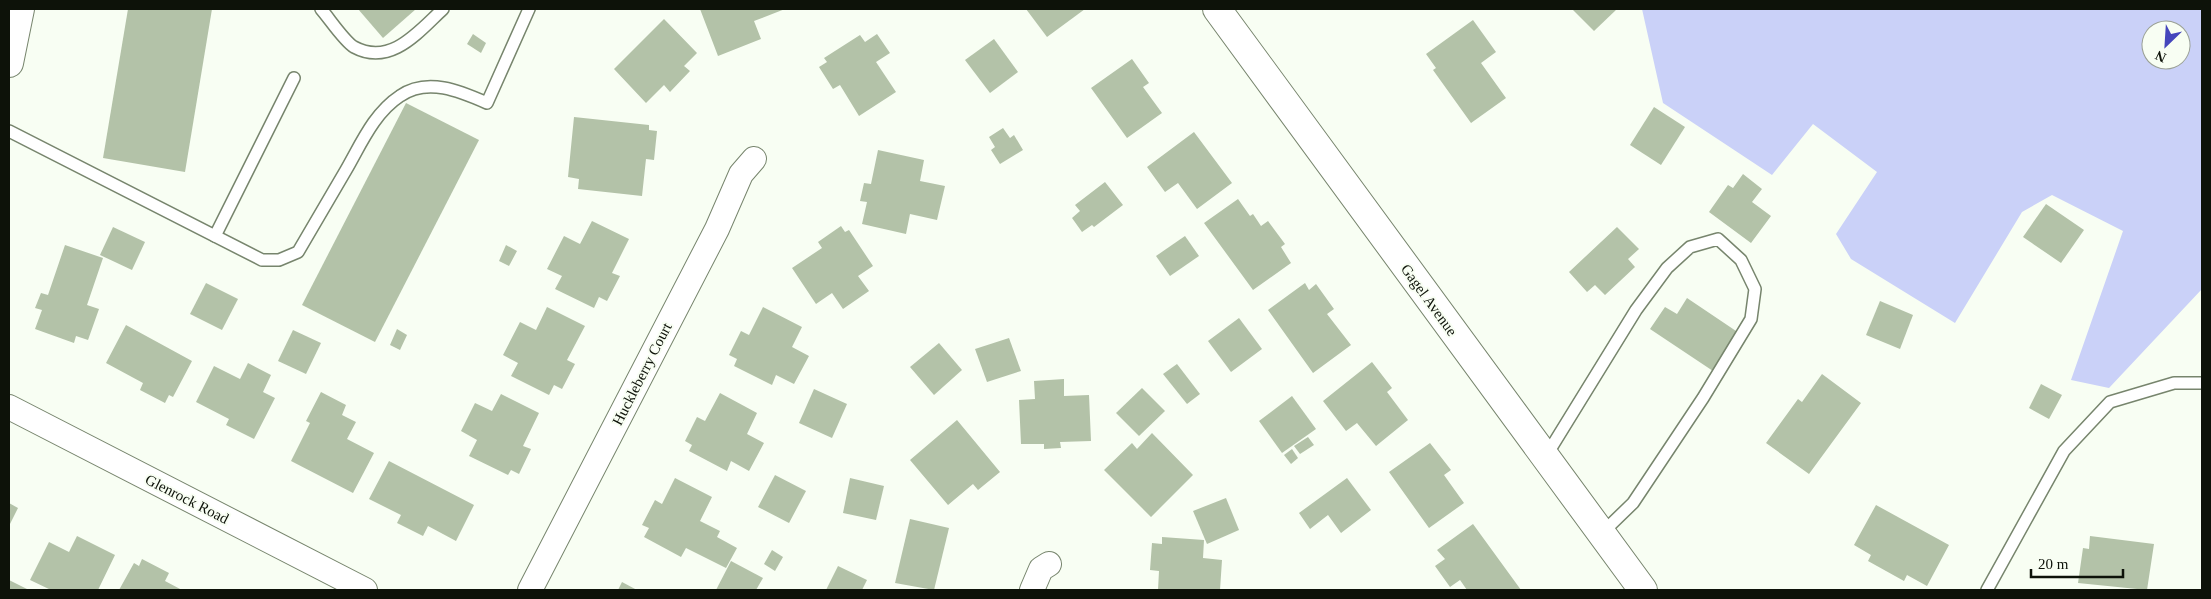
<svg xmlns="http://www.w3.org/2000/svg" width="2211" height="599" font-family="Georgia,serif">
<style>
.green{fill:#cad1f8;fill-rule:evenodd}
.building{fill:#b3c2a8}
.lines{fill:none;stroke-linecap:round;stroke-linejoin:round}
.lane-casing{stroke:#77856d;stroke-width:14}
.street-casing{stroke:#77856d;stroke-width:26}
.secondary-casing{stroke:#77856d;stroke-width:30}
.lane{stroke:#fff;stroke-width:11}
.street{stroke:#fff;stroke-width:24}
.secondary{stroke:#fff;stroke-width:28}
.labels{text-anchor:middle;stroke-width:4;stroke-linejoin:round;paint-order:stroke}
.street-label{font-size:15px;fill:#0d1209;stroke:#f8fef3}
</style>
<rect width="100%" height="100%" fill="#f8fef3"/>
<path class="green" d="M 1642,9 L 2202,9 L 2202,289 L 2109,388 L 2071,380 L 2123,231 L 2052,195 L 2022,212 L 1955,323 L 1851,259 L 1836,234 L 1877,172 L 1813,124 L 1772,175 L 1663,103 ZM 2151,30 L 2181,30 L 2181,60 L 2151,60 Z"/>
<g class="building">
<path d="M 128,9 L 212,9 L 185,172 L 103,158 Z"/>
<path d="M 358,9 L 416,9 L 383,38 Z"/>
<path d="M 700,9 L 785,9 L 754,21 L 761,39 L 718,56 Z"/>
<path d="M 1026,9 L 1085,9 L 1047,37 Z"/>
<path d="M 1572,9 L 1617,9 L 1594,31 Z"/>
<path d="M 664,19 L 697,53 L 684,66 L 690,71 L 670,92 L 664,85 L 646,103 L 614,69 Z"/>
<path d="M 1473,20 L 1496,52 L 1481,63 L 1506,98 L 1471,123 L 1433,70 L 1436,68 L 1426,54 Z"/>
<path d="M 473,34 L 486,43 L 481,53 L 467,44 Z"/>
<path d="M 877,34 L 890,53 L 876,62 L 896,92 L 859,116 L 840,85 L 833,89 L 819,67 L 827,62 L 824,58 L 860,35 L 865,42 Z"/>
<path d="M 994,39 L 1018,72 L 990,93 L 965,60 Z"/>
<path d="M 1132,59 L 1149,83 L 1143,87 L 1162,113 L 1127,138 L 1091,88 Z"/>
<path d="M 406,103 L 479,140 L 375,342 L 302,305 Z"/>
<path d="M 1654,107 L 1685,127 L 1661,165 L 1630,145 Z"/>
<path d="M 574,117 L 649,125 L 649,130 L 657,131 L 654,160 L 646,159 L 642,196 L 578,189 L 579,179 L 568,177 Z"/>
<path d="M 1003,128 L 1010,138 L 1014,135 L 1023,150 L 1000,164 L 991,150 L 995,147 L 989,137 Z"/>
<path d="M 1194,132 L 1232,183 L 1197,209 L 1178,183 L 1165,192 L 1147,167 Z"/>
<path d="M 878,150 L 924,160 L 920,181 L 945,186 L 937,220 L 910,214 L 906,234 L 862,224 L 867,202 L 860,201 L 864,183 L 871,184 Z"/>
<path d="M 1743,174 L 1762,189 L 1752,202 L 1771,216 L 1751,243 L 1709,212 L 1728,185 L 1733,188 Z"/>
<path d="M 1105,182 L 1123,205 L 1094,227 L 1092,225 L 1082,232 L 1072,218 L 1080,211 L 1075,205 Z"/>
<path d="M 1238,199 L 1250,216 L 1253,214 L 1261,226 L 1268,221 L 1285,244 L 1281,247 L 1291,263 L 1253,290 L 1204,223 Z"/>
<path d="M 2046,204 L 2084,230 L 2061,263 L 2023,237 Z"/>
<path d="M 592,221 L 629,239 L 612,273 L 620,276 L 607,301 L 599,297 L 594,308 L 555,289 L 562,276 L 547,269 L 564,236 L 580,244 Z"/>
<path d="M 841,226 L 845,232 L 849,230 L 873,266 L 858,276 L 869,291 L 843,309 L 832,293 L 816,304 L 792,268 L 822,248 L 818,242 Z"/>
<path d="M 113,227 L 145,242 L 132,270 L 100,255 Z"/>
<path d="M 1617,227 L 1639,249 L 1628,259 L 1635,267 L 1605,295 L 1595,285 L 1587,292 L 1569,272 Z"/>
<path d="M 1185,236 L 1199,256 L 1170,276 L 1156,256 Z"/>
<path d="M 65,245 L 103,258 L 87,305 L 99,309 L 88,340 L 76,336 L 74,343 L 35,329 L 42,310 L 35,308 L 41,293 L 48,295 Z"/>
<path d="M 506,245 L 517,251 L 509,266 L 499,261 Z"/>
<path d="M 206,283 L 238,299 L 222,330 L 190,314 Z"/>
<path d="M 1305,283 L 1309,290 L 1316,284 L 1334,309 L 1327,314 L 1351,345 L 1313,373 L 1268,310 Z"/>
<path d="M 1687,298 L 1739,333 L 1713,371 L 1650,329 L 1665,307 L 1677,314 Z"/>
<path d="M 1880,301 L 1913,315 L 1900,349 L 1866,335 Z"/>
<path d="M 547,307 L 585,326 L 567,360 L 575,364 L 562,389 L 554,385 L 549,395 L 511,376 L 518,363 L 503,355 L 520,322 L 536,330 Z"/>
<path d="M 763,307 L 802,327 L 792,347 L 809,356 L 794,384 L 776,375 L 772,385 L 734,366 L 737,359 L 729,355 L 741,331 L 749,335 Z"/>
<path d="M 1239,318 L 1262,349 L 1231,372 L 1208,341 Z"/>
<path d="M 126,325 L 192,361 L 173,397 L 169,395 L 165,403 L 140,390 L 143,383 L 106,363 Z"/>
<path d="M 397,329 L 407,335 L 400,350 L 390,345 Z"/>
<path d="M 293,330 L 321,343 L 306,374 L 278,361 Z"/>
<path d="M 1009,338 L 1021,371 L 987,382 L 975,349 Z"/>
<path d="M 939,343 L 962,370 L 934,395 L 910,367 Z"/>
<path d="M 1372,362 L 1392,388 L 1387,392 L 1408,420 L 1376,446 L 1357,423 L 1346,431 L 1323,401 Z"/>
<path d="M 248,363 L 271,375 L 263,392 L 275,398 L 254,439 L 226,425 L 229,419 L 196,402 L 214,366 L 240,379 Z"/>
<path d="M 1177,364 L 1200,394 L 1187,404 L 1163,374 Z"/>
<path d="M 1822,374 L 1861,403 L 1809,474 L 1766,443 L 1798,399 L 1802,402 Z"/>
<path d="M 1064,379 L 1064,396 L 1089,395 L 1091,441 L 1060,442 L 1061,448 L 1044,449 L 1044,444 L 1021,444 L 1019,400 L 1035,399 L 1034,381 Z"/>
<path d="M 2041,384 L 2062,395 L 2049,419 L 2029,408 Z"/>
<path d="M 1142,388 L 1165,411 L 1139,436 L 1116,413 Z"/>
<path d="M 814,389 L 847,404 L 832,438 L 799,423 Z"/>
<path d="M 321,392 L 346,405 L 342,415 L 356,422 L 347,439 L 374,453 L 353,493 L 291,461 L 310,423 L 306,421 Z"/>
<path d="M 720,393 L 757,413 L 747,434 L 764,443 L 749,471 L 731,461 L 727,471 L 689,451 L 692,445 L 685,441 L 697,417 L 705,421 Z"/>
<path d="M 501,394 L 539,413 L 523,446 L 531,449 L 519,474 L 511,470 L 508,475 L 469,456 L 477,440 L 461,431 L 475,403 L 492,411 Z"/>
<path d="M 1292,396 L 1316,429 L 1282,453 L 1259,421 Z"/>
<path d="M 957,420 L 1000,472 L 978,490 L 973,484 L 948,505 L 910,460 Z"/>
<path d="M 1152,433 L 1193,475 L 1151,517 L 1104,470 L 1132,443 L 1137,449 Z"/>
<path d="M 1308,437 L 1314,445 L 1300,454 L 1294,446 Z"/>
<path d="M 1430,443 L 1451,470 L 1444,475 L 1464,503 L 1429,528 L 1389,472 Z"/>
<path d="M 1292,449 L 1298,458 L 1291,464 L 1284,455 Z"/>
<path d="M 389,461 L 474,505 L 456,541 L 428,526 L 423,536 L 397,523 L 401,515 L 369,499 Z"/>
<path d="M 775,475 L 806,491 L 789,523 L 758,507 Z"/>
<path d="M 675,478 L 712,497 L 700,521 L 720,531 L 717,537 L 737,548 L 726,568 L 686,548 L 681,557 L 644,537 L 649,528 L 642,525 L 655,500 L 662,504 Z"/>
<path d="M 850,478 L 884,486 L 876,520 L 843,513 Z"/>
<path d="M 1347,478 L 1371,510 L 1341,533 L 1328,515 L 1310,529 L 1299,513 Z"/>
<path d="M 1226,498 L 1239,530 L 1207,544 L 1193,511 Z"/>
<path d="M 9,503 L 18,508 L 9,526 Z"/>
<path d="M 1876,505 L 1949,545 L 1927,586 L 1907,575 L 1904,581 L 1868,561 L 1871,555 L 1854,545 Z"/>
<path d="M 910,519 L 949,528 L 934,590 L 895,583 Z"/>
<path d="M 1473,524 L 1521,590 L 1467,590 L 1460,580 L 1450,587 L 1435,566 L 1445,559 L 1437,550 Z"/>
<path d="M 77,536 L 115,555 L 98,590 L 51,590 L 30,580 L 49,542 L 69,552 Z"/>
<path d="M 2090,536 L 2154,544 L 2147,590 L 2078,583 L 2083,548 L 2089,549 Z"/>
<path d="M 1162,537 L 1204,540 L 1203,558 L 1222,560 L 1220,590 L 1158,590 L 1159,571 L 1150,570 L 1152,543 L 1162,544 Z"/>
<path d="M 772,550 L 783,557 L 775,571 L 764,564 Z"/>
<path d="M 142,559 L 169,573 L 165,581 L 182,590 L 119,590 L 134,563 L 139,566 Z"/>
<path d="M 731,561 L 763,578 L 756,590 L 716,590 Z"/>
<path d="M 838,566 L 867,580 L 862,590 L 826,590 Z"/>
<path d="M 9,580 L 29,590 L 9,590 Z"/>
<path d="M 622,582 L 637,590 L 618,590 Z"/>
</g>
<g class="lines">
<g class="lane-casing">
<g id="lane">
<path d="M 321,9 C 329,18 344,41 354,47 C 391,67 419,31 443,9"/>
<path d="M 9,131 L 262,260 L 279,260 L 298,252 C 314,225 330,197 346,170 C 361,144 374,113 400,96 C 427,77 460,91 487,103 L 529,9"/>
<path d="M 215,236 L 294,78"/>
<path d="M 1546,456 L 1636,310 L 1667,268 L 1690,247 L 1718,239 L 1741,260 L 1755,289 L 1751,319 L 1703,398 L 1633,503 L 1601,534"/>
<path d="M 1987,590 L 2064,451 L 2110,402 L 2174,383 L 2202,383"/>
</g>
</g>
<g class="street-casing">
<g id="street">
<path d="M 9,407 L 365,590"/>
<path d="M 530,590 L 717,229 L 741,174 L 754,159"/>
<path d="M 1032,590 L 1041,569 L 1049,564"/>
</g>
</g>
<g class="secondary-casing">
<g id="secondary">
<path d="M 1217,9 L 1643,590"/>
<path d="M 9,63 L 20,9"/>
</g>
</g>
<use href="#lane" class="lane"/>
<use href="#street" class="street"/>
<use href="#secondary" class="secondary"/>
</g>
<g class="labels">
<g class="street-label">
<text transform="translate(1429 300) rotate(54)" y="5">Gagel Avenue</text>
<text transform="translate(642 374) rotate(-63)" y="5">Huckleberry Court</text>
<text transform="translate(187 499) rotate(27)" y="5">Glenrock Road</text>
</g>
</g>
<rect width="2211" height="599" fill="none" stroke="#0d1209" stroke-width="20"/>
<g transform="translate(2166 45) rotate(205)"><circle r="24" fill="#f8fef3" stroke="#9aa095"/>
<path d="M0-4L9 19L0 12L-9 19Z" fill="#4546bc"/>
<text y="-8" font-size="14" font-weight="bold" text-anchor="middle" fill="#0d1209">N</text>
</g>
<path d="M2031 569v8h92v-8" fill="none" stroke="#0d1209" stroke-width="2.5"/>
<text x="2038" y="569" font-size="15" fill="#0d1209" stroke="#f8fef3" stroke-width="4" paint-order="stroke">20 m</text>
</svg>
